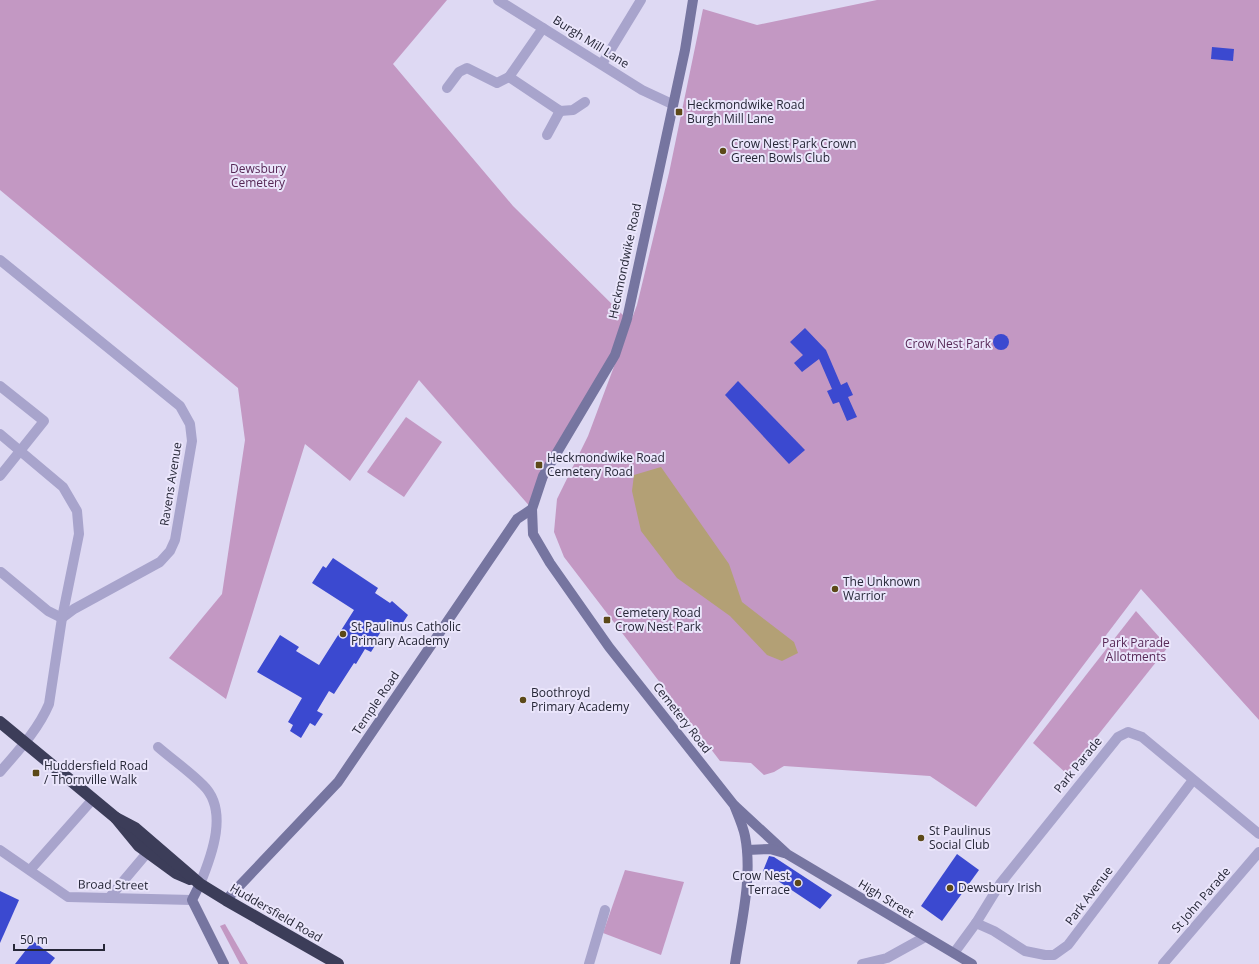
<svg xmlns="http://www.w3.org/2000/svg" width="1259" height="964" font-family="'Open Sans',sans-serif">
<style>
.green{fill:#c398c3}
.water{fill:#b3a075}
.building{fill:#3b49d0}
.lines{fill:none;stroke-linecap:round;stroke-linejoin:round}
.street{stroke:#a8a4cc;stroke-width:10}
.secondary{stroke:#7675a0;stroke-width:10}
.highway{stroke:#3c3d59;stroke-width:12}
.poi-dot{fill:#5c4918;stroke:#eae5fb;stroke-width:1.5}
.labels{text-anchor:middle;stroke-width:4;stroke-linejoin:round;paint-order:stroke}
.street-label{font-size:12px;fill:#262737;stroke:#eae5fb}
.poi-label{font-size:12px;fill:#262737;stroke:#eae5fb;text-anchor:start}
.park-label{font-size:12px;fill:#572856;stroke:#eae5fb}
</style>
<rect width="100%" height="100%" fill="#ded9f3"/>
<g class="green">
<path d="M 0,0 L 447,0 L 393,64 L 513,206 L 627,319 L 615,355 L 578,418 L 532,509 L 419,380 L 350,481 L 305,444 L 226,699 L 169,658 L 222,594 L 245,440 L 238,388 L 0,190 Z"/>
<path d="M 877,0 L 1259,0 L 1259,720 L 1141,589 L 976,807 L 930,776 L 784,766 L 774,772 L 764,775 L 751,763 L 720,761 L 564,557 L 554,532 L 557,499 L 588,436 L 637,305 L 669,173 L 703,9 L 757,25 Z"/>
<path d="M 406,417 L 442,442 L 404,497 L 367,472 Z"/>
<path d="M 1136,611 L 1168,647 L 1067,774 L 1033,743 Z"/>
<path d="M 625,870 L 684,882 L 661,955 L 603,933 Z"/>
<path d="M 225,924 L 248,964 L 240,964 L 220,926 Z"/>
</g>
<path class="water" d="M 661,467 L 729,564 L 742,602 L 794,642 L 798,653 L 782,661 L 767,655 L 730,616 L 677,578 L 641,531 L 632,491 L 634,475 Z"/>
<g class="building">
<path d="M 1212,47 L 1234,49 L 1233,61 L 1211,59 Z"/>
<path d="M 805,328 L 826,350 L 841,385 L 847,382 L 853,395 L 848,397 L 857,417 L 847,421 L 839,402 L 833,404 L 827,391 L 832,389 L 819,359 L 802,372 L 794,363 L 803,355 L 790,342 Z"/>
<circle cx="1001" cy="342" r="8"/>
<path d="M 738,381 L 805,450 L 789,464 L 725,395 Z"/>
<path d="M 333,558 L 378,588 L 375,593 L 390,603 L 392,601 L 408,615 L 398,630 L 386,623 L 374,643 L 376,644 L 371,652 L 365,649 L 356,664 L 354,663 L 334,694 L 329,691 L 317,711 L 323,714 L 315,726 L 310,723 L 301,738 L 290,731 L 293,725 L 288,722 L 302,698 L 257,672 L 280,635 L 299,647 L 296,651 L 319,665 L 354,610 L 312,583 L 323,566 L 326,568 Z"/>
<path d="M 957,854 L 979,870 L 942,921 L 921,906 Z"/>
<path d="M 769,856 L 774,857 L 832,895 L 820,909 L 763,871 Z"/>
<path d="M 0,891 L 19,900 L 0,943 Z"/>
<path d="M 33,941 L 55,958 L 50,964 L 15,964 Z"/>
</g>
<g class="lines">
<g class="street">
<path d="M 498,0 L 642,90 L 672,104"/>
<path d="M 543,28 L 509,77 L 560,111 L 573,110 L 585,102"/>
<path d="M 602,64 L 641,0"/>
<path d="M 447,88 L 459,72 L 467,68 L 497,83 L 509,77"/>
<path d="M 547,135 L 560,111"/>
<path d="M 0,260 L 180,406 L 190,424 L 192,441 L 175,540 L 170,551 L 160,562 L 74,609 L 62,618 L 48,611 L 1,572"/>
<path d="M 0,386 L 44,421 L 0,476"/>
<path d="M 0,434 L 63,487 L 77,511 L 79,534 L 62,618 L 49,704 C 38,730 18,751 0,772"/>
<path d="M 158,747 C 173,760 189,771 203,785 C 229,810 212,855 200,884"/>
<path d="M 0,850 L 68,897 L 192,900"/>
<path d="M 30,870 L 93,799"/>
<path d="M 109,898 L 147,853"/>
<path d="M 976,923 L 994,931 L 1025,951 L 1045,955 L 1054,955 L 1068,945 L 1193,780"/>
<path d="M 954,953 L 976,923 L 1000,884 L 1118,737 L 1128,732 L 1142,737 L 1259,834"/>
<path d="M 589,964 L 605,910"/>
<path d="M 862,964 L 887,958 L 925,937"/>
<path d="M 1163,964 L 1259,852"/>
</g>
<g class="secondary">
<path d="M 693,0 L 685,50 L 627,319 L 615,355 L 543,476 L 532,509 L 533,534 L 550,563 L 609,647 L 734,805 C 738,815 743,826 745,836 C 753,877 741,923 735,964"/>
<path d="M 735,806 L 787,854 L 972,964"/>
<path d="M 747,850 L 770,849 L 784,853"/>
<path d="M 200,884 L 192,900 L 224,964"/>
<path d="M 226,900 L 338,782 L 517,519 L 532,509"/>
</g>
<g class="highway">
<path d="M 0,722 L 116,818 L 139,846 L 176,873 L 190,879"/>
<path d="M 116,818 L 135,828 L 200,884 L 226,900 L 338,964"/>
</g>
</g>
<g class="poi-dot">
<rect x="675" y="108" width="8" height="8" rx="2"/>
<circle cx="723" cy="151" r="4"/>
<rect x="535" y="461" width="8" height="8" rx="2"/>
<circle cx="835" cy="589" r="4"/>
<rect x="603" y="616" width="8" height="8" rx="2"/>
<circle cx="343" cy="634" r="4"/>
<circle cx="523" cy="700" r="4"/>
<rect x="32" y="769" width="8" height="8" rx="2"/>
<circle cx="921" cy="838" r="4"/>
<circle cx="798" cy="883" r="4"/>
<circle cx="950" cy="888" r="4"/>
</g>
<g class="labels">
<g class="street-label">
<text transform="translate(591 42) rotate(32)" y="4">Burgh Mill Lane</text>
<text transform="translate(625 261) rotate(-78)" y="4">Heckmondwike Road</text>
<text transform="translate(171 484) rotate(-81)" y="4">Ravens Avenue</text>
<text transform="translate(376 703) rotate(-56)" y="4">Temple Road</text>
<text transform="translate(682 718) rotate(52)" y="4">Cemetery Road</text>
<text transform="translate(1078 765) rotate(-51)" y="4">Park Parade</text>
<text transform="translate(113 885) rotate(1)" y="4">Broad Street</text>
<text transform="translate(1089 896) rotate(-53)" y="4">Park Avenue</text>
<text transform="translate(886 899) rotate(31)" y="4">High Street</text>
<text transform="translate(1201 900) rotate(-49)" y="4">St John Parade</text>
<text transform="translate(276 913) rotate(30)" y="4">Huddersfield Road</text>
</g>
<g class="poi-label">
<text x="687" y="109">Heckmondwike Road<tspan x="687" dy="14">Burgh Mill Lane</tspan></text>
<text x="731" y="148">Crow Nest Park Crown<tspan x="731" dy="14">Green Bowls Club</tspan></text>
<text x="547" y="462">Heckmondwike Road<tspan x="547" dy="14">Cemetery Road</tspan></text>
<text x="843" y="586">The Unknown<tspan x="843" dy="14">Warrior</tspan></text>
<text x="615" y="617">Cemetery Road<tspan x="615" dy="14">Crow Nest Park</tspan></text>
<text x="351" y="631">St Paulinus Catholic<tspan x="351" dy="14">Primary Academy</tspan></text>
<text x="531" y="697">Boothroyd<tspan x="531" dy="14">Primary Academy</tspan></text>
<text x="44" y="770">Huddersfield Road<tspan x="44" dy="14">/ Thornville Walk</tspan></text>
<text x="929" y="835">St Paulinus<tspan x="929" dy="14">Social Club</tspan></text>
<text x="790" y="880" text-anchor="end">Crow Nest<tspan x="790" dy="14">Terrace</tspan></text>
<text x="958" y="892">Dewsbury Irish</text>
</g>
<g class="park-label">
<text x="258" y="173">Dewsbury<tspan x="258" dy="14">Cemetery</tspan></text>
<text x="948" y="348">Crow Nest Park</text>
<text x="1136" y="647">Park Parade<tspan x="1136" dy="14">Allotments</tspan></text>
</g>
</g>
<path d="M14 944v6h90v-6" fill="none" stroke="#262737" stroke-width="2"/>
<text x="20" y="944" font-size="12" fill="#262737" stroke="#eae5fb" stroke-width="3" paint-order="stroke">50 m</text>
</svg>
